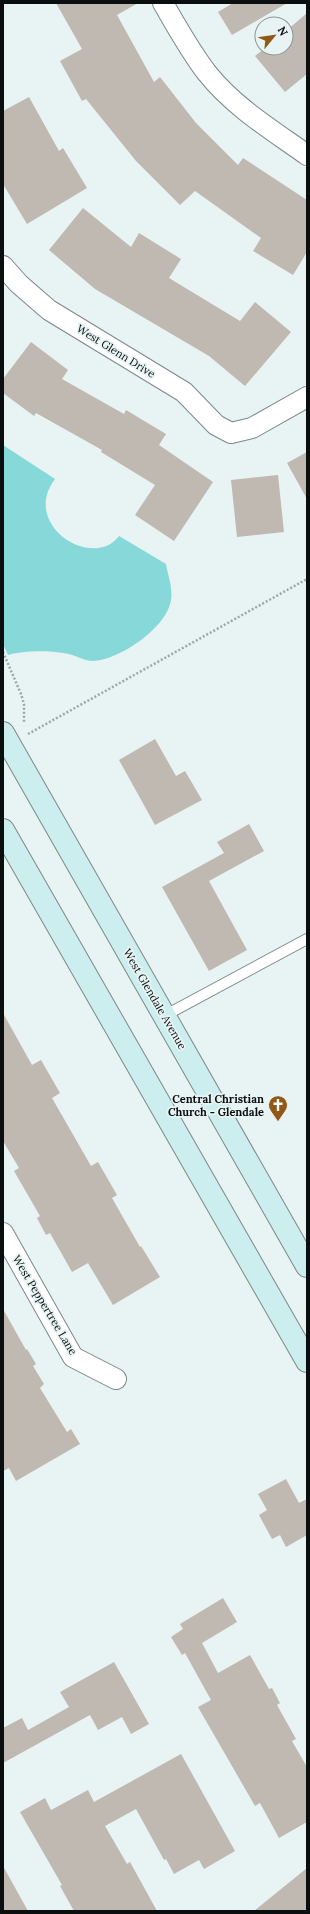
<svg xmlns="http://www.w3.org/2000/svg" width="310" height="1914" font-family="Lora,serif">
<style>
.green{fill:#87d9d9}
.building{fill:#c0b9b2}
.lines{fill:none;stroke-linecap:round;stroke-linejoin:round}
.lane-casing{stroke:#7e8888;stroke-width:12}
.street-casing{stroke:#7e8888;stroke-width:22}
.secondary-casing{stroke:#7e8888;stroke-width:24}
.path{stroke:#9ea7a7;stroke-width:2.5;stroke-dasharray:2 2;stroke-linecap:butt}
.lane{stroke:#fff;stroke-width:10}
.street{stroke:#fff;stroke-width:20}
.secondary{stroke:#cee;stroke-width:22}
.labels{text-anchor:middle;stroke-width:3.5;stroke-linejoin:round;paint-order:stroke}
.street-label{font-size:11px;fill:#0a0e0e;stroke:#e8f3f3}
.poi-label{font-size:11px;font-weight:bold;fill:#0a0e0e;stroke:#e8f3f3;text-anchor:end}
</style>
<rect width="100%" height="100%" fill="#e8f3f3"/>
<path class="green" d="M 3,445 L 55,479 C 20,525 93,571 119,536 L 166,564 C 168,576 173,588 171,600 C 167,628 119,660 93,661 C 86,661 81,658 75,656 C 58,650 26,650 8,655 L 3,644 Z"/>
<g class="building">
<path d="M 56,3 L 138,3 L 117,15 L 154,82 L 160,77 L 196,123 L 238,165 L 243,158 L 307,200 L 307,252 L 293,275 L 253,251 L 261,238 L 195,191 L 180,205 L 136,161 L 86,99 L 82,101 L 60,61 L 82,49 Z"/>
<path d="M 233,3 L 287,3 L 232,35 L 218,12 Z"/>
<path d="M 307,13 L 307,74 L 285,92 L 255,56 L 265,48 L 286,48 L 286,31 Z"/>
<path d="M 29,97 L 59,151 L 63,148 L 87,188 L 27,224 L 3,184 L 3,111 Z"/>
<path d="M 83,208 L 131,247 L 139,233 L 181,259 L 169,278 L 240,321 L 255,302 L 291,332 L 245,386 L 209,356 L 95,289 L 49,250 Z"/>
<path d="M 31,342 L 68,370 L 62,379 L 124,414 L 126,410 L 166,434 L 159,445 L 213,482 L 174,541 L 135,515 L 155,485 L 101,452 L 102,450 L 36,413 L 34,416 L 3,393 L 3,379 Z"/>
<path d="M 307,452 L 307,499 L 287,463 Z"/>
<path d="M 278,475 L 284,532 L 237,537 L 231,480 Z"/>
<path d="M 155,739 L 176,776 L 185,771 L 202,800 L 155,825 L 119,760 Z"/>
<path d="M 249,824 L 264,851 L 209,881 L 247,950 L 209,971 L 162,887 L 224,853 L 217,842 Z"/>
<path d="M 3,1013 L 32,1065 L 41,1060 L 60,1093 L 52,1098 L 91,1166 L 98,1162 L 117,1195 L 112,1198 L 140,1247 L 141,1246 L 160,1277 L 113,1305 L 88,1263 L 72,1272 L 50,1233 L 46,1235 L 37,1218 L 40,1216 L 14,1171 L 19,1168 L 3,1141 Z"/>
<path d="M 3,1309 L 26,1350 L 27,1349 L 36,1364 L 33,1366 L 44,1384 L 40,1388 L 67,1432 L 71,1429 L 80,1444 L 16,1481 L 9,1468 L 3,1471 Z"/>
<path d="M 286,1479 L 299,1503 L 307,1499 L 307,1535 L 286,1547 L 280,1535 L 272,1539 L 259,1515 L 267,1510 L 258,1494 Z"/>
<path d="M 223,1598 L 237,1622 L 202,1643 L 218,1673 L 250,1655 L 269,1689 L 272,1688 L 280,1703 L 277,1705 L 296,1739 L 292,1741 L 307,1767 L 307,1822 L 279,1838 L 260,1803 L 255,1806 L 198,1707 L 211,1700 L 185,1653 L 182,1655 L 171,1637 L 183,1629 L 180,1624 Z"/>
<path d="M 114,1662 L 149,1724 L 131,1734 L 122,1717 L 98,1730 L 90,1715 L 3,1763 L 3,1728 L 22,1718 L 28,1730 L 69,1707 L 60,1692 Z"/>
<path d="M 181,1754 L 235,1851 L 204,1869 L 199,1860 L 174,1874 L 166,1859 L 164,1860 L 136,1809 L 105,1826 L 127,1864 L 130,1862 L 157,1911 L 74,1911 L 60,1886 L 62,1885 L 20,1812 L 45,1798 L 51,1810 L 88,1790 L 94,1802 Z"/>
<path d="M 3,1866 L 28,1911 L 3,1911 Z"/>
<path d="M 307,1868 L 307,1911 L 254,1911 Z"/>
</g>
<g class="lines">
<g class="lane-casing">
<path id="lane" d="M 164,1016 L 307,939"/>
</g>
<g class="street-casing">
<g id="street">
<path d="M 163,3 C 177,27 190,51 207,73 C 234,107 272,130 307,155"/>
<path d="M 3,266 L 19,284 L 49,310 L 184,392 L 216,425 L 231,433 L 252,428 L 307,397"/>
<path d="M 3,1233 L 73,1357 L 116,1379"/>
</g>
</g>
<g class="secondary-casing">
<g id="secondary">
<path d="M 3,733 L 307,1266"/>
<path d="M 3,830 L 307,1361"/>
</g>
</g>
<g class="path">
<path d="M 3,652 L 21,694 L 24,704 L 24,723"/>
<path d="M 28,734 L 307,579"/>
</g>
<use href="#lane" class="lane"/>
<use href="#street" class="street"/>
<use href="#secondary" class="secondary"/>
</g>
<defs>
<g id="church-pin" transform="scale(1)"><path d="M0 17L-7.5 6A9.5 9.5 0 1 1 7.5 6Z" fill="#925815" stroke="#e8f3f3"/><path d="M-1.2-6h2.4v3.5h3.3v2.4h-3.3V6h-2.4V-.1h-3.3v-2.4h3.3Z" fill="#fff"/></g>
</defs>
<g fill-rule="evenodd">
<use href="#church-pin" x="278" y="1105"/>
</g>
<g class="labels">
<g class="street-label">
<text transform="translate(116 351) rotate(32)" y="4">West Glenn Drive</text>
<text transform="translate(155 999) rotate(60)" y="4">West Glendale Avenue</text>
<text transform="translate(45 1305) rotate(59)" y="4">West Peppertree Lane</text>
</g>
<g class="poi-label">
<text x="264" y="1103">Central Christian<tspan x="264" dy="13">Church - Glendale</tspan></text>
</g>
</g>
<rect width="310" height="1914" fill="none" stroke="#0a0e0e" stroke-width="8"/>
<g transform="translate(274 36) rotate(61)"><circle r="19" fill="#e8f3f3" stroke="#8f9797"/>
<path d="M0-3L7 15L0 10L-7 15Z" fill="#925815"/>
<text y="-6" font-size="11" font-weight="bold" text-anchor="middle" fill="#0a0e0e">N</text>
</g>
</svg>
